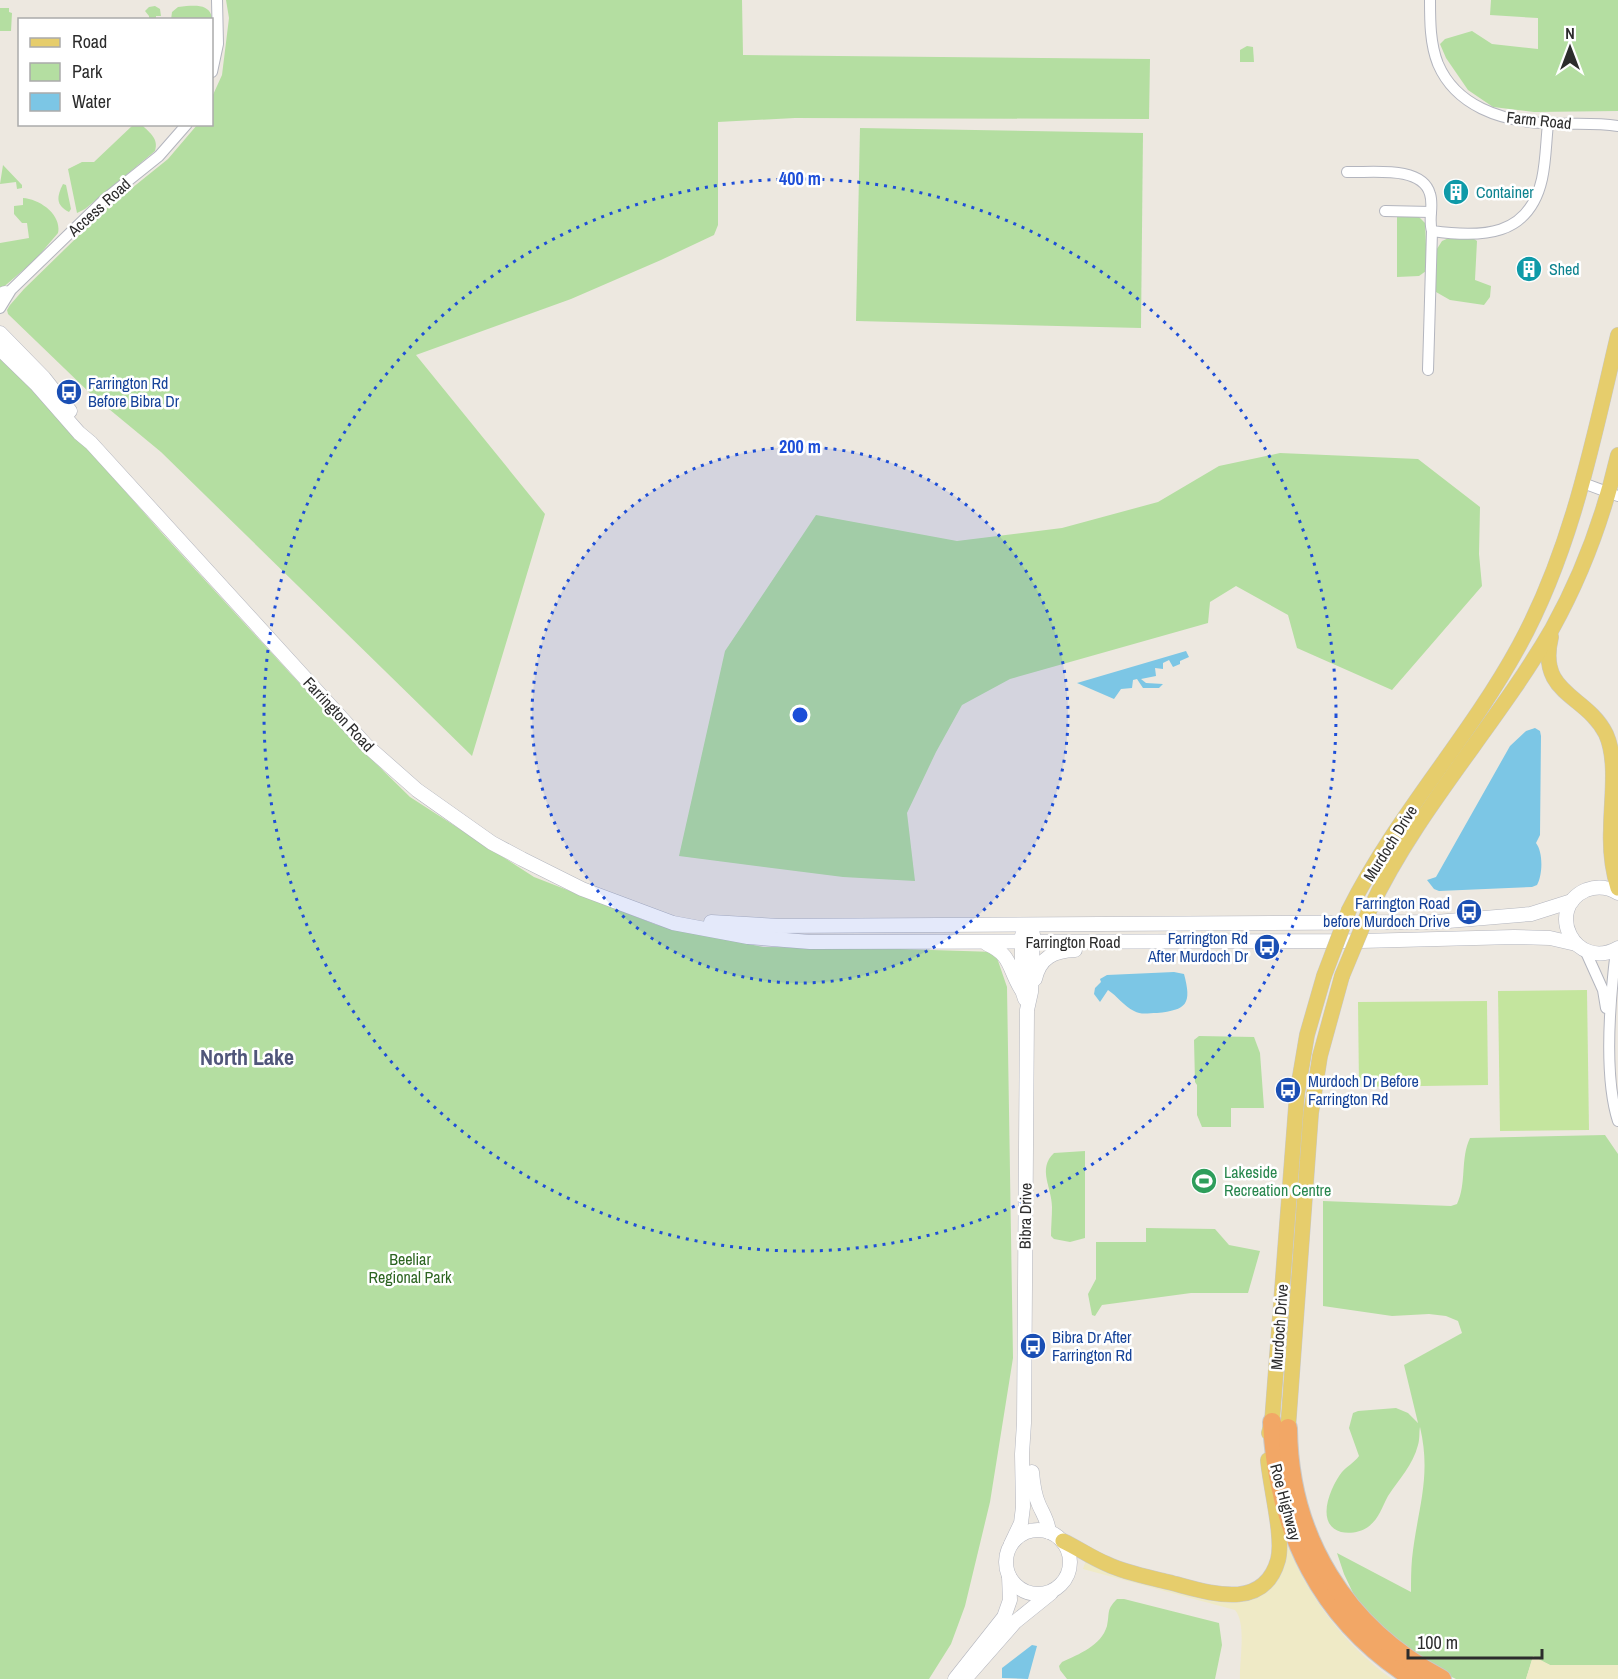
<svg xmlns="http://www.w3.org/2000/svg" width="1618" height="1679" font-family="'Archivo Narrow',sans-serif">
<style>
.green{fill:#b4dea1}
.sand{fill:#efeac6}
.pitch{fill:#c4e59e}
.water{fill:#7cc6e5}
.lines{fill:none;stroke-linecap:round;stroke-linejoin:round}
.street-casing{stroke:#b3b5be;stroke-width:12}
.secondary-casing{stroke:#b3b5be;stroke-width:15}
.primary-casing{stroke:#c8c8c8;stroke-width:16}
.highway-casing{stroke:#c8c8c8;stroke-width:20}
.street{stroke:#fff;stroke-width:10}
.secondary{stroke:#fff;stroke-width:14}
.primary{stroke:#e6cd6c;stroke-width:15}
.highway{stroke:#f2a766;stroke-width:18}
.primary-bridge-casing{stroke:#c8c8c8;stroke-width:16;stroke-linecap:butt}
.primary-bridge{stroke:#e6cd6c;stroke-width:15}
.ring{fill:none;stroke:#1d4ed8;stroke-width:3;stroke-dasharray:3 6}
.labels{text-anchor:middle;stroke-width:5;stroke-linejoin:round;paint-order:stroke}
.street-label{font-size:16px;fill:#2c2c2c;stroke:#fff}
.culture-label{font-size:16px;fill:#0d838f;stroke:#fff;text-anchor:start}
.transit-label{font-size:16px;fill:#164399;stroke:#fff;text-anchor:start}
.leisure-label{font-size:16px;fill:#27864d;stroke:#fff;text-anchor:start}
.park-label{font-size:16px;fill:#2d6521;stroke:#fff}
.district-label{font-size:22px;font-weight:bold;fill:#50567a;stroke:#fff}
.centre{fill:#1d4ed8;stroke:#fff;stroke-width:3}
.ring-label{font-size:18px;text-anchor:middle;font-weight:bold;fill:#1d4ed8;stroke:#fff;stroke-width:5;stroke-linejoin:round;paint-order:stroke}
</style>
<rect width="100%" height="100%" fill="#ede8e0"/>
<g class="green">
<path d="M 226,0 L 742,0 L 743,55 L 1150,59 L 1149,119 L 795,118 L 718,122 L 718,225 L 714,235 L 661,260 L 571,299 L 416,355 L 545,514 L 472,756 L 161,452 L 92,395 L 8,314 L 7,310 L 10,305 L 24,289 L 106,209 L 168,159 L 197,125 L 212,124 L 212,97 L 222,75 L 229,18 Z"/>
<path d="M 1491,0 L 1618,0 L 1618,111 L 1534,112 L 1493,107 L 1468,90 L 1446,58 L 1440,44 L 1445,39 L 1472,31 L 1492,44 L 1538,49 L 1538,18 L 1490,15 Z"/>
<path d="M 155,6 L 160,9 L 161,16 L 156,16 L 156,19 L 149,19 L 149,16 L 145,11 L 149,7 Z"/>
<path d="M 178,7 C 212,2 215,10 212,42 L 212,20 L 171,20 L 172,12 Z"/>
<path d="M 0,8 L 9,8 L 9,12 L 12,13 L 11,31 L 0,31 Z"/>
<path d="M 1247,46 L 1253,47 L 1254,62 L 1240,62 L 1240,50 Z"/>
<path d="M 133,125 L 142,125 C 150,133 159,139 155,151 L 85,209 L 77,213 L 68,169 L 82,162 L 94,162 Z"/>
<path d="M 860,128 L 1143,133 L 1141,328 L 856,321 Z"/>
<path d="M 3,165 L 22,185 L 22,188 L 17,189 L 16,182 L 0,184 Z"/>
<path d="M 63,184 L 66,185 L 71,209 L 69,212 C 55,205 57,196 63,184 Z"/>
<path d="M 23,198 C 40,199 62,215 58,233 L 35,260 L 0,290 L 0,243 L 29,238 L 27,223 L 22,223 L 14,214 L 14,206 L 23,205 Z"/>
<path d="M 1397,215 L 1418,216 L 1425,223 L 1427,265 L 1426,271 L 1419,276 L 1397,277 Z"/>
<path d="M 1451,237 L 1474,239 L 1477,241 L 1475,280 L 1491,286 L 1490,297 L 1484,305 L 1450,300 L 1436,292 L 1432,287 L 1435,252 L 1442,241 Z"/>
<path d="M 0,355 L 74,433 L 161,532 L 289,672 L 357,745 L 410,797 L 534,877 L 657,925 L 763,947 L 869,948 L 995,952 L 1007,987 L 1013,1358 L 990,1502 L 965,1606 L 951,1644 L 929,1679 L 0,1679 Z"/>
<path d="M 1280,453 L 1418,459 L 1480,507 L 1479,554 L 1482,586 L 1392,690 L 1297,648 L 1288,615 L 1236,586 L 1210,602 L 1208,623 L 1010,679 L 962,705 L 936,752 L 907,813 L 915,881 L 843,877 L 679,856 L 725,651 L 816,515 L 957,541 L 1062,528 L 1158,502 L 1219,466 Z"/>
<path d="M 1199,1036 L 1254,1037 L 1260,1053 L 1264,1108 L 1231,1108 L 1231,1127 L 1202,1127 L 1197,1115 L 1197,1085 L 1195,1082 L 1194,1040 Z"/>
<path d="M 1605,1135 L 1618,1154 L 1618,1665 L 1550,1665 L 1533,1657 L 1526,1679 L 1456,1679 L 1433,1668 L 1363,1614 L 1344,1574 L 1337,1553 L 1411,1592 C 1411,1581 1411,1570 1412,1559 C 1417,1510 1432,1478 1420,1427 C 1419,1431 1420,1439 1418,1445 C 1413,1465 1399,1479 1388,1496 C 1382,1507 1379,1519 1368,1527 C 1361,1532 1350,1534 1341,1532 C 1314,1524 1331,1486 1342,1472 C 1347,1466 1354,1463 1359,1456 L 1349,1428 L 1353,1413 L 1358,1411 L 1396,1408 L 1408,1413 L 1418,1423 L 1404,1365 L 1462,1333 L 1458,1321 L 1446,1316 L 1429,1314 L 1392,1316 L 1323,1306 L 1323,1201 L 1451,1206 L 1457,1204 C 1467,1183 1460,1159 1470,1138 Z"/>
<path d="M 1085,1151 L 1085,1238 L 1070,1242 L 1054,1239 L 1051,1236 C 1051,1226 1052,1217 1052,1207 C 1052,1187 1037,1169 1054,1153 Z"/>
<path d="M 1146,1228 L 1215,1229 L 1229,1245 L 1260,1251 L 1248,1293 L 1191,1293 L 1102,1305 L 1095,1316 L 1092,1315 L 1088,1294 L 1096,1279 L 1096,1242 L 1146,1242 Z"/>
<path d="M 1117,1599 L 1124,1599 L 1219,1623 L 1222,1645 L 1215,1679 L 1067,1679 L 1060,1670 L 1059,1666 L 1062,1662 C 1079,1654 1101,1646 1107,1626 C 1110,1612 1106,1610 1117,1599 Z"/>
</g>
<g class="sand">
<path d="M 1286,1542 C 1308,1596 1344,1645 1392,1679 L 1240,1679 C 1239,1661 1247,1624 1235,1610 L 1083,1569 L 1086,1560 L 1253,1594 Z"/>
<path d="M 1533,1656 L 1550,1665 L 1618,1665 L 1618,1679 L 1526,1679 Z"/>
</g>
<g class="pitch">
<path d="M 1587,990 L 1589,1130 L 1500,1131 L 1498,991 Z"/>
<path d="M 1487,1001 L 1488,1085 L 1359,1087 L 1358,1002 Z"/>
</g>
<g class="water">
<path d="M 1186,651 L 1189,657 L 1180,661 L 1180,664 L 1173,667 L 1169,660 L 1163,663 L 1163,669 L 1155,668 L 1156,676 L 1141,679 L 1146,683 L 1163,684 L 1159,688 L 1143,688 L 1137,679 L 1133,680 L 1132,688 L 1121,689 L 1114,699 L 1077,683 Z"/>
<path d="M 1535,728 L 1540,731 L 1541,736 L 1540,835 L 1536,843 C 1543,852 1543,874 1537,885 L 1532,887 L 1439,891 L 1434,889 L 1427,880 L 1436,877 L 1510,746 L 1526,731 Z"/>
<path d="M 1174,972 L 1184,974 C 1192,1004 1187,1010 1157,1013 C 1148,1013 1141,1015 1134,1011 C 1124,1006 1117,996 1108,990 L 1100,1002 L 1094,994 L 1095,988 L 1101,982 L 1100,979 L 1107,975 Z"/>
<path d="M 1032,1645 L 1037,1646 L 1028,1679 L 1002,1678 L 1002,1668 Z"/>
</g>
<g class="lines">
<g class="street-casing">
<g id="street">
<path d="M 1430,0 C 1430,21 1430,44 1438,64 C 1456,106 1501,121 1544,123 C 1569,125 1594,122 1618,126"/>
<path d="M 212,72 L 218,44 L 217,0"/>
<path d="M 1347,172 C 1371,173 1422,165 1430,194 C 1434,206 1428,219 1432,231 C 1482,238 1529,237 1542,179 C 1546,161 1546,141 1548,124"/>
<path d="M 1385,211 L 1431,212"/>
<path d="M 0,308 L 11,290 L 104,200 L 159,156 L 187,124"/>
<path d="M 1428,370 L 1432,231"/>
<path d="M 1583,483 L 1618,496"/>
<path d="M 1585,950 L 1603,990 L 1606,1008"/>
<path d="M 1616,950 C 1610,999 1603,1074 1618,1121"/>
</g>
</g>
<g class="secondary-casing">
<g id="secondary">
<path d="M 0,295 L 5,293"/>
<path d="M 0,333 L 44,378 L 70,411"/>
<path d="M 0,349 L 36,384 L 79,433 L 91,443 L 366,745 L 417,790 L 492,843 L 522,859 L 582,889 L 673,923 L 748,937 L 810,942 L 1361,941 L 1514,937 L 1550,938 L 1576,944"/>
<path d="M 1618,893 C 1608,887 1597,886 1586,890 C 1544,909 1575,972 1618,948"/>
<path d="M 711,922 L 779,926 L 1436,922 L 1531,914 L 1572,901"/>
<path d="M 1022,935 L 1022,990 L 1025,999"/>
<path d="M 987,944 C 1012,955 1008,968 1021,989"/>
<path d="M 1035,979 C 1040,957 1054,951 1075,950"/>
<path d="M 1032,1472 C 1033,1484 1034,1494 1039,1505 C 1043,1514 1048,1521 1049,1532"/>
<circle cx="1038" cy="1562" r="32"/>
<path d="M 1011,1544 L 1021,1523 L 1023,1507 L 1022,1454 L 1024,1423 L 1027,1010 L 1031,992 L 1033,934"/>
<path d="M 955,1679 L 1004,1617 L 1010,1600 L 1009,1576"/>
<path d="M 965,1679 L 1015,1622 L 1051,1593"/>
</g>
</g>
<g class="primary-casing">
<g id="primary">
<path d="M 1551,637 C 1537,695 1586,694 1606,734 C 1618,761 1611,800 1611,829 C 1610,850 1612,869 1618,888"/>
<path d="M 1349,910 C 1396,816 1469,738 1519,646 C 1572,549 1593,441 1618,335"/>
<path d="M 1369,911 C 1417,809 1496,726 1552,629 C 1582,575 1604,515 1618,455"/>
<path d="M 1288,1428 L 1311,1113 L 1320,1056 L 1342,976"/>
<path d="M 1269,1433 L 1272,1422 L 1297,1094 L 1307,1035 L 1324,976"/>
<path d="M 1063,1541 C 1078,1548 1092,1558 1107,1564 C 1126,1573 1148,1577 1168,1582 C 1205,1591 1263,1614 1278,1560 C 1284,1537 1270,1486 1268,1460"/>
</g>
</g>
<g class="highway-casing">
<g id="highway">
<path d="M 1272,1422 C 1277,1530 1321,1621 1414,1679"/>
<path d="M 1288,1428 C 1289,1537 1345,1628 1442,1679"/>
</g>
</g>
<use href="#street" class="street"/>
<use href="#secondary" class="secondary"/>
<use href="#primary" class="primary"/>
<use href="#highway" class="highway"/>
<g class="primary-bridge-casing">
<g id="primary-bridge">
<path d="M 1324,976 L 1349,910"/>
<path d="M 1342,976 L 1369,911"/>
</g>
</g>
<use href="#primary-bridge" class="primary-bridge"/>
</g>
<circle cx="800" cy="715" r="268" fill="#1d4ed8" fill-opacity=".12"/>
<g class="ring">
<circle cx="800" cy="715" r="268"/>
<circle cx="800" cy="715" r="536"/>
</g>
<defs>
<g id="building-disc" transform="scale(1.35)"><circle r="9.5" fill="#0f9aa8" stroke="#fff"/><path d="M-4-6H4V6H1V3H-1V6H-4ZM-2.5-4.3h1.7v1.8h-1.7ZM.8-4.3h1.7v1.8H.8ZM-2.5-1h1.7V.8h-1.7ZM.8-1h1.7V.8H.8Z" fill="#fff"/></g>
<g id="bus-disc" transform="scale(1.35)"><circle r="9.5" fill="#1a4fb4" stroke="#fff"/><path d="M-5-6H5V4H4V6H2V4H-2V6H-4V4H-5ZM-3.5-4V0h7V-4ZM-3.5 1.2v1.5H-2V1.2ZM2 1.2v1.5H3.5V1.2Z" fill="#fff"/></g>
<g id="stadium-disc" transform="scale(1.35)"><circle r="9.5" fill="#2e9e5b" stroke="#fff"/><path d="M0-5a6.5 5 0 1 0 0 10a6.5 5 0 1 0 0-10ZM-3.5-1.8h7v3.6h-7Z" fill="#fff"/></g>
</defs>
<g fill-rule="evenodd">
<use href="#building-disc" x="1456" y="192"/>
<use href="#building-disc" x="1529" y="269"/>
<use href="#bus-disc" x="69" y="392"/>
<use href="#bus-disc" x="1469" y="912"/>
<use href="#bus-disc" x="1267" y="947"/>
<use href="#bus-disc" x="1288" y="1090"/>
<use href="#stadium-disc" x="1204" y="1181"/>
<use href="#bus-disc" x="1033" y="1346"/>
</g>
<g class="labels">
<g class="street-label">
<text transform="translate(1539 120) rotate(6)" y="6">Farm Road</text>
<text transform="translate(99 207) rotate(-42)" y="6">Access Road</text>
<text transform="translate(339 714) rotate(47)" y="6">Farrington Road</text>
<text transform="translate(1390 843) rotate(-58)" y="6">Murdoch Drive</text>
<text x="1073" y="948">Farrington Road</text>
<text transform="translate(1025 1216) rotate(-89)" y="6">Bibra Drive</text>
<text transform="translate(1279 1327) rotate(-86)" y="6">Murdoch Drive</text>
<text transform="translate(1286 1502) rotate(75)" y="6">Roe Highway</text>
</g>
<g class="culture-label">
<text x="1476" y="198">Container</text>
<text x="1549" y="275">Shed</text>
</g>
<g class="transit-label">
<text x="88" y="389">Farrington Rd<tspan x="88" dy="18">Before Bibra Dr</tspan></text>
<text x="1450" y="909" text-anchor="end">Farrington Road<tspan x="1450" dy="18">before Murdoch Drive</tspan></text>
<text x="1248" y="944" text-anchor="end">Farrington Rd<tspan x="1248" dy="18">After Murdoch Dr</tspan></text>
<text x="1308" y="1087">Murdoch Dr Before<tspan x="1308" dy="18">Farrington Rd</tspan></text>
<text x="1052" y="1343">Bibra Dr After<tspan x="1052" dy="18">Farrington Rd</tspan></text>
</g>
<g class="leisure-label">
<text x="1224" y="1178">Lakeside<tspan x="1224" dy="18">Recreation Centre</tspan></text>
</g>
<g class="park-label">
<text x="410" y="1265">Beeliar<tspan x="410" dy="18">Regional Park</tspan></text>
</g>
<g class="district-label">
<text x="247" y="1065">North Lake</text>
</g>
</g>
<circle cx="800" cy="715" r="9" class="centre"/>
<g class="ring-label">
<text x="800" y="185">400 m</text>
<text x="800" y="453">200 m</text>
</g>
<rect x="18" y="18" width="195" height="108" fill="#ffffff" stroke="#ababab" stroke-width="1.5"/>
<rect x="30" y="38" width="30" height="9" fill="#e6cd6c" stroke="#ababab" stroke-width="1.5"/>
<text x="72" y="48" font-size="18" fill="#2c2c2c">Road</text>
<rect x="30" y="63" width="30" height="18" fill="#b4dea1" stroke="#ababab" stroke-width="1.5"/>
<text x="72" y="78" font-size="18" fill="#2c2c2c">Park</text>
<rect x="30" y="93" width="30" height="18" fill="#7cc6e5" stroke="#ababab" stroke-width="1.5"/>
<text x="72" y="108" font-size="18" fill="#2c2c2c">Water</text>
<g transform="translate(1570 48)" stroke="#ffffff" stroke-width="4.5" paint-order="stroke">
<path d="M0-4.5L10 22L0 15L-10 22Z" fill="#2c2c2c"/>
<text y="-9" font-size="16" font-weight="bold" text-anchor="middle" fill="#2c2c2c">N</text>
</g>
<path d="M1408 1649v9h134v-9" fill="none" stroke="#2c2c2c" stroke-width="3"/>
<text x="1417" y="1649" font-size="18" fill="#2c2c2c" stroke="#ffffff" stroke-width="4.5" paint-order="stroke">100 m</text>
</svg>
